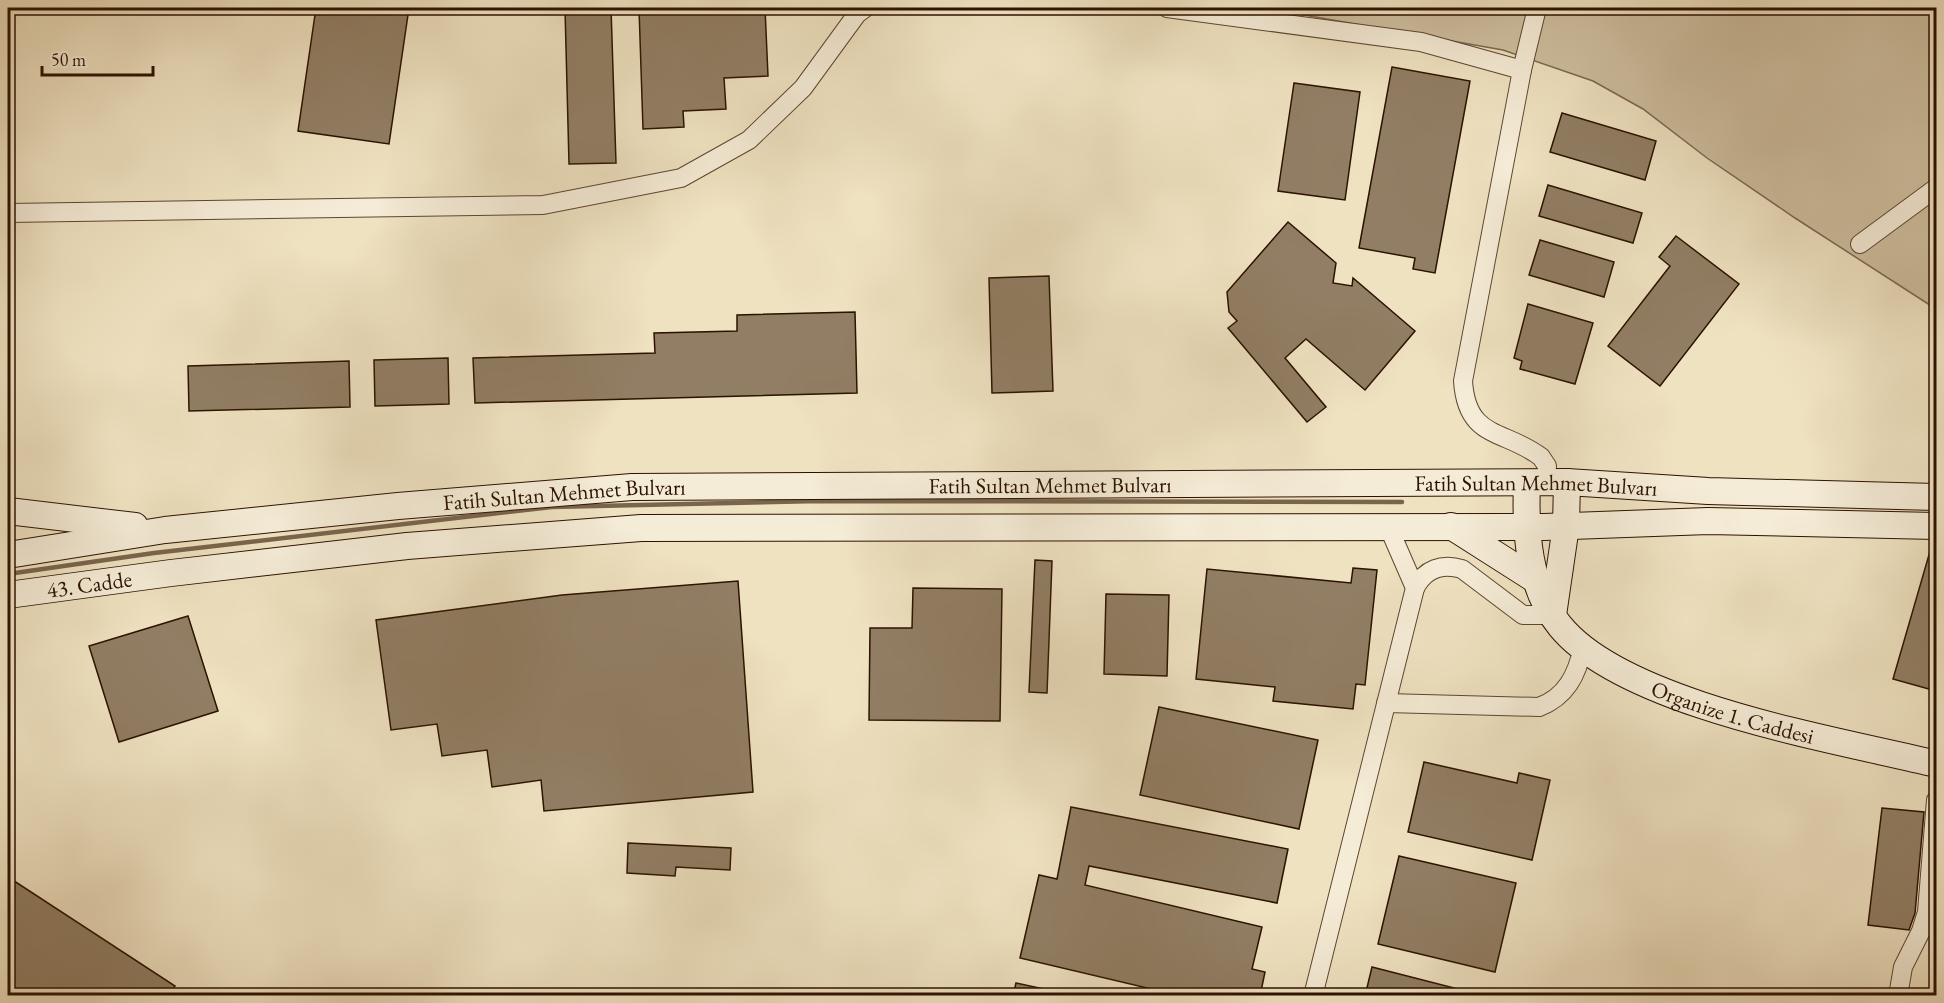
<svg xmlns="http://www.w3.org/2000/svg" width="1944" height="1003" font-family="'EB Garamond',serif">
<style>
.green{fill:#cebfa0;stroke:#7d6850;stroke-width:1.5}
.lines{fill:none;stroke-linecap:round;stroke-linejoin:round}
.stream{stroke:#79644c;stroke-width:4.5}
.building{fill:#917e64;stroke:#2c1200;stroke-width:1.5}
.street-casing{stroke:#5d4630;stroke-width:20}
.secondary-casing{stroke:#2c1200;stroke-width:28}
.street{stroke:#f5ecd7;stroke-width:18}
.secondary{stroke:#f5ecd7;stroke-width:26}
.labels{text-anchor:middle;stroke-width:4.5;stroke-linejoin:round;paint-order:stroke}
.street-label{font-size:22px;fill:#2c1200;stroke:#f5ecd7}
</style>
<rect width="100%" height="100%" fill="#efe2c1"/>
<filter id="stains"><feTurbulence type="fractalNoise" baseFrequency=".00333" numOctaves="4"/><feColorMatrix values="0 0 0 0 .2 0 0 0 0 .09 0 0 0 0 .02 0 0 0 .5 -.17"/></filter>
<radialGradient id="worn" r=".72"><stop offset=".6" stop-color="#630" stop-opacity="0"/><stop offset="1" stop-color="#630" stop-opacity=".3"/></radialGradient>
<path class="green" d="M 1264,8 L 1936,8 L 1936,309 L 1795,218 L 1707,158 L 1643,109 L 1593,81 L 1503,50 Z"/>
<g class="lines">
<path class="stream" d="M 8,574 L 154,553 L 552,507 L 819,501 L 1402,502"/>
</g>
<g class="building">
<path d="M 316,8 L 409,8 L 389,144 L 298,131 Z"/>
<path d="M 611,8 L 616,163 L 569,164 L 565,9 Z"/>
<path d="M 639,8 L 765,8 L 768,76 L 724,78 L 726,109 L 683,111 L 684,127 L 643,129 Z"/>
<path d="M 1392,67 L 1470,81 L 1435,273 L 1413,269 L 1415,258 L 1359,248 Z"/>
<path d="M 1294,83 L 1360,92 L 1345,200 L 1278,191 Z"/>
<path d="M 1562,113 L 1656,141 L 1645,180 L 1550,152 Z"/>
<path d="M 1548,185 L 1642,213 L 1633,243 L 1539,216 Z"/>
<path d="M 1288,222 L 1336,263 L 1333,283 L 1352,286 L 1353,278 L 1415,331 L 1365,390 L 1306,339 L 1285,358 L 1326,407 L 1307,422 L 1228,328 L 1237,321 L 1229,312 L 1227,292 Z"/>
<path d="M 1676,236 L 1739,284 L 1660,386 L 1608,346 L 1670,266 L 1659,257 Z"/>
<path d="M 1540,240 L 1614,262 L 1604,297 L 1529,275 Z"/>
<path d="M 1049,276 L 1053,391 L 992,393 L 989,278 Z"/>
<path d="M 1528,304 L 1593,323 L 1575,384 L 1520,369 L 1522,361 L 1514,358 Z"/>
<path d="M 855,312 L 857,393 L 475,403 L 473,358 L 655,353 L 654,333 L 737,331 L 737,315 Z"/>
<path d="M 448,358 L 449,404 L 375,406 L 374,360 Z"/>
<path d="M 349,361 L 350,407 L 189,411 L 188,366 Z"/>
<path d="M 1933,541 L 1936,541 L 1936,691 L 1893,679 Z"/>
<path d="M 1035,560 L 1052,561 L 1047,693 L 1029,692 Z"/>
<path d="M 1353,568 L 1377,570 L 1365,685 L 1356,684 L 1353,709 L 1273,701 L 1275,687 L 1196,679 L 1207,569 L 1351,583 Z"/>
<path d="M 738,581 L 753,792 L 544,811 L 541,780 L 492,787 L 487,750 L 442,756 L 437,724 L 391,730 L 376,620 L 562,595 Z"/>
<path d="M 913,588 L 1002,589 L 1000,721 L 869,720 L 870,628 L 912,628 Z"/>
<path d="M 1106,594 L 1169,595 L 1167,676 L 1104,674 Z"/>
<path d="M 188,616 L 218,711 L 119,742 L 89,646 Z"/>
<path d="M 1159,707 L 1318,740 L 1299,829 L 1140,795 Z"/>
<path d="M 1424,762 L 1517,783 L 1519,773 L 1550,780 L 1532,860 L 1408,832 Z"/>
<path d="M 1071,807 L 1288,849 L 1277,903 L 1089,866 L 1085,885 L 1262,927 L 1252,969 L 1265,972 L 1260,996 L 1181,996 L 1020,958 L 1039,875 L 1057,879 Z"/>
<path d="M 1882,808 L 1924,812 L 1915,913 L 1909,930 L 1868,925 Z"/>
<path d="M 628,843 L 731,848 L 730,870 L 676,867 L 675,876 L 627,873 Z"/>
<path d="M 1399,856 L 1516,883 L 1495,972 L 1378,944 Z"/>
<path d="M 8,877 L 175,986 L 168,996 L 8,996 Z"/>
<path d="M 1372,967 L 1466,991 L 1466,996 L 1365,996 Z"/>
<path d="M 1016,983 L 1049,990 L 1049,996 L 1013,996 Z"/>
</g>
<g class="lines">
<g class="street-casing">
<g id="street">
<path d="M 1167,8 L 1421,42 L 1522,70"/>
<path d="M 1537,8 L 1522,70 L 1463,381 C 1467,440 1504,429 1541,457 L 1547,466 L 1546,482"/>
<path d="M 8,213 L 543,205 L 681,178 L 749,140 L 803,88 L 857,14 L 865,8"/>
<path d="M 1860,244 L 1936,188"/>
<path d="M 1415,588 C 1425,569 1442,563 1462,569 L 1523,615 L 1553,615"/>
<path d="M 1386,703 L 1539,707 C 1566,697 1577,675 1583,647"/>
<path d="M 1313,996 L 1415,588 L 1388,526"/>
<path d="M 1898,996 L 1903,967 L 1921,931 L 1927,912 L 1936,800"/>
</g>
</g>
<g class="secondary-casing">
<g id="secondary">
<path id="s1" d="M 1527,483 C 1525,531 1528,587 1560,626 C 1624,705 1838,740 1936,764"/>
<path d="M 8,511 L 135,526"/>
<path d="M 1451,526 L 1539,582"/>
<path id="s2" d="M 8,555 L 165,530 L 398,506 L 632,487 L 1567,482 L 1708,491 L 1936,497"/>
<path id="s3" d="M 8,595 L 171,573 L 407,546 L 641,528 L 1544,527 L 1708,521 L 1936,526"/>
<path d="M 1553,615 L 1566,526 L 1567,482"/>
</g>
</g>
<use href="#street" class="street"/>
<use href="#secondary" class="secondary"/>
</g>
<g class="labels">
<g class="street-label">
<text dy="8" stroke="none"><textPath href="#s2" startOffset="1046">Fatih Sultan Mehmet Bulvarı</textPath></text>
<text dy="8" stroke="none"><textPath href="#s2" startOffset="1532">Fatih Sultan Mehmet Bulvarı</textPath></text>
<text dy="8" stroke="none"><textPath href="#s2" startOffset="560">Fatih Sultan Mehmet Bulvarı</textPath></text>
<text dy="8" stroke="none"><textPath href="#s3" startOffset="82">43. Cadde</textPath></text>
<text dy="8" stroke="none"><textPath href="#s1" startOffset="346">Organize 1. Caddesi</textPath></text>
</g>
</g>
<rect width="1944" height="1003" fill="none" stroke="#efe2c1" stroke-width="30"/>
<rect x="9" y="9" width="1926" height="985" fill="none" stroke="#2c1200" stroke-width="3"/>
<rect x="15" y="15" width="1914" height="973" fill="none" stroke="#2c1200" stroke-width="1.5"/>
<path d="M42 66v9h111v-9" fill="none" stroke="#2c1200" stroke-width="3"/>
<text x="51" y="66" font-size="18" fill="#2c1200" stroke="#f5ecd7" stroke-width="4.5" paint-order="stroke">50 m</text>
<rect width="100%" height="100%" filter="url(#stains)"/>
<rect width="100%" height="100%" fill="url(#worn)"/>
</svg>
